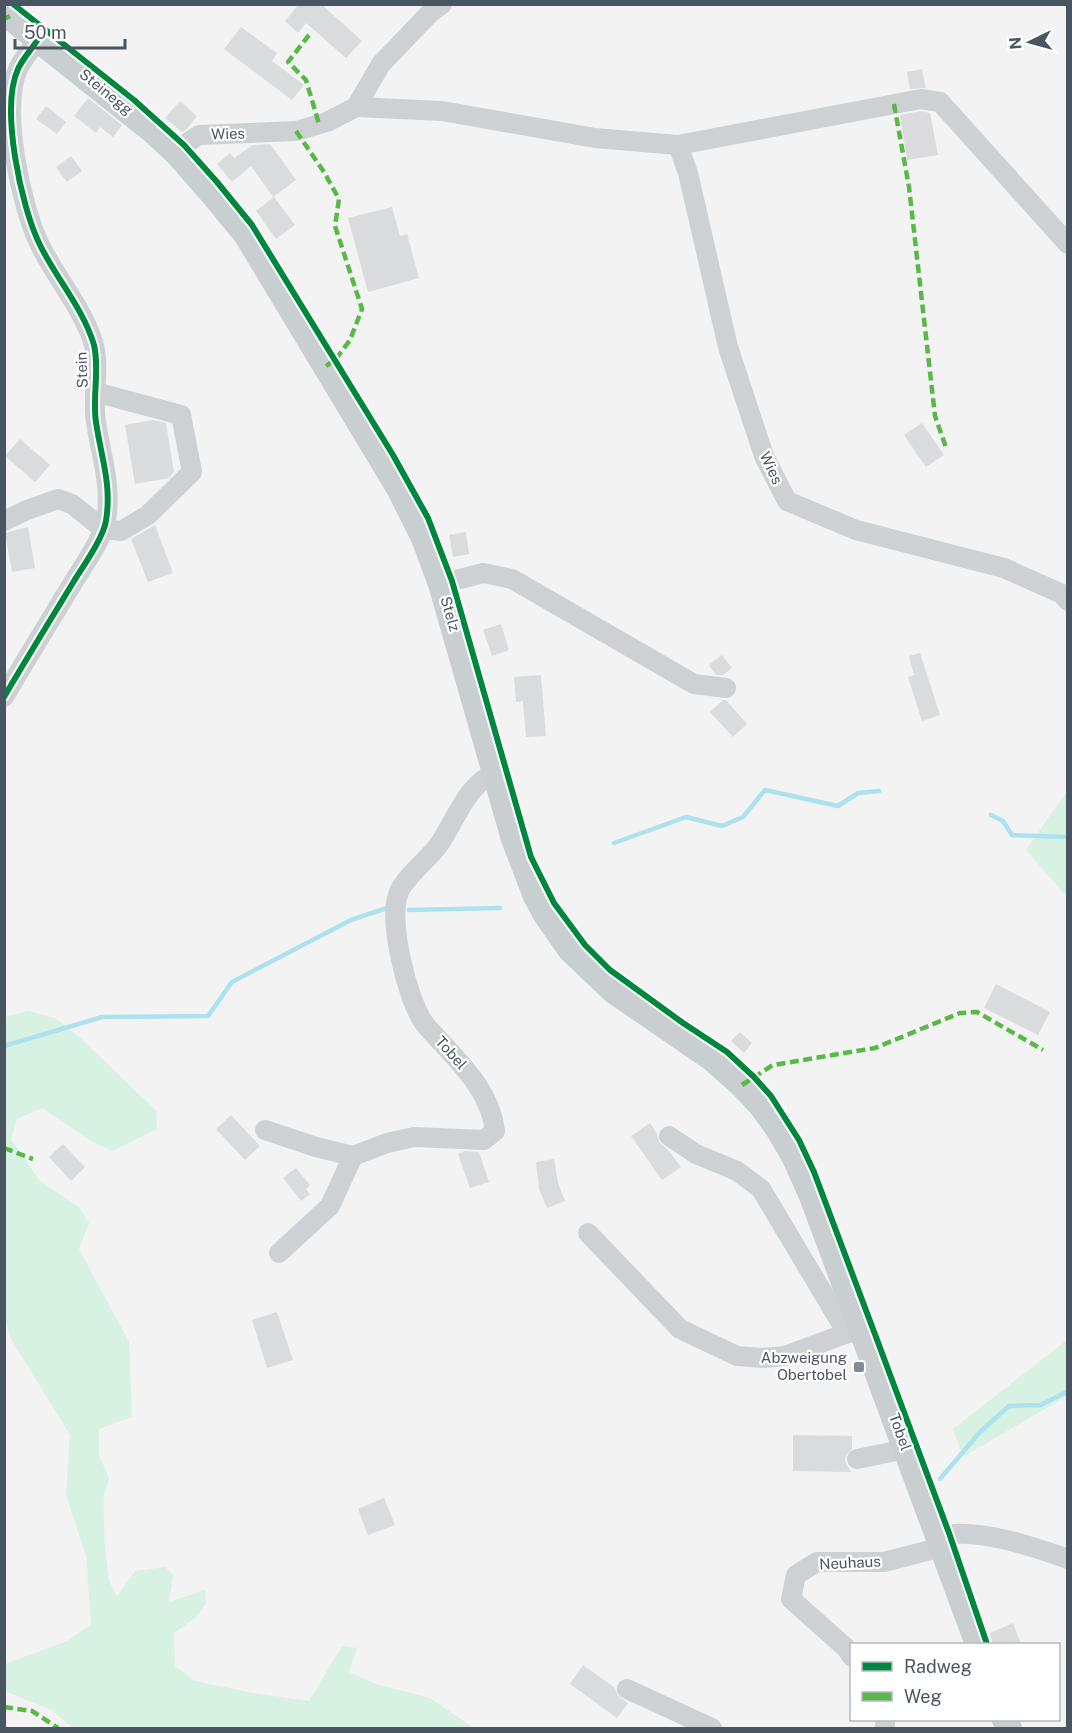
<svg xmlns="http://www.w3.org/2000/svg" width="1072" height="1733" font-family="'Public Sans',sans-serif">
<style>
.green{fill:#d7f2e2}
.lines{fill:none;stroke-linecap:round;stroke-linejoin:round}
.stream{stroke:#ace1f0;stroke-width:4.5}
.building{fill:#dadbdc}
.minor{stroke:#ced1d3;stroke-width:20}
.major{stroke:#c9ced1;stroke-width:26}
.quiet{stroke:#58b947;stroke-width:4.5;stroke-dasharray:9 4.5;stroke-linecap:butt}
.cycleway-casing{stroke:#fff;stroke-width:10}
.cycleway{stroke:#00873e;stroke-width:6}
.poi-dot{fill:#848c93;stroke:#fff;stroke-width:2}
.labels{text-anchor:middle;stroke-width:4.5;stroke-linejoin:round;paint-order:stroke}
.street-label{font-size:15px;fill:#495560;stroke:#fff}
.poi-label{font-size:15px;fill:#495560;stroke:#fff;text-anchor:end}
</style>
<rect width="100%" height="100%" fill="#f3f3f3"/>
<g class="green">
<path d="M 1067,791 L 1067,897 L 1026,850 Z"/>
<path d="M 29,1011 L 55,1018 L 83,1040 L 156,1111 L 157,1129 L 112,1151 L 91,1141 L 42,1108 L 17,1119 L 11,1139 L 39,1180 L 79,1207 L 89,1223 L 79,1249 L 129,1342 L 132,1417 L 99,1429 L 99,1455 L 109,1478 L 103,1499 L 105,1547 L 109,1581 L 117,1597 L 135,1571 L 165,1567 L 173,1575 L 169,1602 L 205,1590 L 206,1604 L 195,1618 L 174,1633 L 175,1666 L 195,1681 L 254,1693 L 309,1701 L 342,1646 L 357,1648 L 349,1672 L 376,1684 L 430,1698 L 474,1728 L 73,1728 L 51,1710 L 5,1691 L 5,1664 L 67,1641 L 91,1624 L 86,1556 L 66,1495 L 70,1435 L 11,1339 L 5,1318 L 5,1017 Z"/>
<path d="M 1067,1340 L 1067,1396 L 963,1457 L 953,1429 Z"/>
</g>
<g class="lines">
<g class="stream">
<path d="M 991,815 L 1003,821 L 1012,835 L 1068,837"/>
<path d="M 614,843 L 686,817 L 722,826 L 743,817 L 765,790 L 838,806 L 858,793 L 879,791"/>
<path d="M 409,910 L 500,908"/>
<path d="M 4,1046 L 102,1017 L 208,1016 L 232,982 L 351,920 L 387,908"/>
<path d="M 940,1479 L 980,1432 L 1009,1406 L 1041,1405 L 1068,1391"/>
</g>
</g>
<g class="building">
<path d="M 299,4 L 321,4 L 362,41 L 346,58 L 306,23 L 298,33 L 285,21 Z"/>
<path d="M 241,27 L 277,53 L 272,61 L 304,85 L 292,100 L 224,49 Z"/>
<path d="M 922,69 L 926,88 L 910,89 L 907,72 Z"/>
<path d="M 88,98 L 122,125 L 113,137 L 100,127 L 96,133 L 74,116 Z"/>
<path d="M 180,101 L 197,116 L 187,129 L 182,132 L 165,118 Z"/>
<path d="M 46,106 L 66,122 L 57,134 L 36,119 Z"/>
<path d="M 921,111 L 930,113 L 938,155 L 907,160 L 900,115 Z"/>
<path d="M 270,144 L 296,180 L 273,197 L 251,166 L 232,182 L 217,164 L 230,153 L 234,158 L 253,145 Z"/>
<path d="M 71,156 L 82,171 L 67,182 L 56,167 Z"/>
<path d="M 274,197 L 295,225 L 276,239 L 256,211 Z"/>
<path d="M 392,207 L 400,236 L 407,234 L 419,278 L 368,292 L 348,218 Z"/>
<path d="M 153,420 L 166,423 L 174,472 L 169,478 L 135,484 L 125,425 Z"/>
<path d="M 922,423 L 944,455 L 926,467 L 904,435 Z"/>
<path d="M 20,439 L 50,465 L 35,482 L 5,456 Z"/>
<path d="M 155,525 L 173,573 L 148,582 L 131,539 Z"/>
<path d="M 28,527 L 35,568 L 12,572 L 5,533 Z"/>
<path d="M 466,532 L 469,554 L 453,557 L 449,535 Z"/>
<path d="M 501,624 L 509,650 L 492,656 L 483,630 Z"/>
<path d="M 920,653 L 940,715 L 922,721 L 908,677 L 914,675 L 909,656 Z"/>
<path d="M 722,655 L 732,668 L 723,675 L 716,675 L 709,665 Z"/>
<path d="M 541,675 L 546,736 L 526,737 L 523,701 L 516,702 L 514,677 Z"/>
<path d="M 723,700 L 726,700 L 747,724 L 733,737 L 710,712 Z"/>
<path d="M 996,984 L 1050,1012 L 1038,1035 L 984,1008 Z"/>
<path d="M 740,1032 L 752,1043 L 744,1053 L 731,1041 Z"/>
<path d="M 231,1115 L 260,1146 L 245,1160 L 216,1129 Z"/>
<path d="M 650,1123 L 657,1134 L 659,1142 L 669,1151 L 681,1167 L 662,1180 L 631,1136 Z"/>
<path d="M 63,1144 L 85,1167 L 71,1181 L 49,1157 Z"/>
<path d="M 465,1151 L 479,1152 L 489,1182 L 470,1188 L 458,1154 Z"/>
<path d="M 554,1159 L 558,1183 L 565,1201 L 547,1208 L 539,1189 L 536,1162 Z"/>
<path d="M 296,1168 L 310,1185 L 306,1189 L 310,1194 L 301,1201 L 283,1178 Z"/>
<path d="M 277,1312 L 293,1360 L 267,1368 L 252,1320 Z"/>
<path d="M 793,1435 L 852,1436 L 852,1449 L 846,1455 L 845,1461 L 851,1472 L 793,1471 Z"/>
<path d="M 384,1498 L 395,1525 L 368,1535 L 358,1509 Z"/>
<path d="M 1013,1623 L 1021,1644 L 993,1644 L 990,1633 Z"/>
<path d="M 583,1665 L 615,1688 L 618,1696 L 628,1703 L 617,1718 L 570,1684 Z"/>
</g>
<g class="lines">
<g class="minor">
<path d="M 356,107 L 381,64 L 430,13 L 442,4"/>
<path d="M 678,145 L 688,173 L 728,347 L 764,456 L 787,501 L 856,530 L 1004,568 L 1062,594 L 1068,601"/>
<path d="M 177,153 L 184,145 L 199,135 L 296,131 L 327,122 L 356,107 L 442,111 L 595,138 L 678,145 L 921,99 L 940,102 L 1068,244"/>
<path d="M 4,521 L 27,510 L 58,499 L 72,504 L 103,529 L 121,531 L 148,515 L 192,472 L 181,415 L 95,392"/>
<path d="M 441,584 L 483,573 L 512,579 L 694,684 L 726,688"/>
<path d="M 4,697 C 27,658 51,619 74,581 C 84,565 103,538 106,521 C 112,484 101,457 96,422 C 92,397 100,370 94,345 C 84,310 56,278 40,245 C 21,207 0,108 18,69 C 23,58 32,49 38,39"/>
<path d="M 265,1130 L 316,1147 L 353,1156 L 387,1143 L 414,1137 L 484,1140 L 495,1131 C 491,1095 466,1069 442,1043 C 436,1036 429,1030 424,1023 C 407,999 387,918 399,892 C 405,877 430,858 440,843 C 454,822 470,780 495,774"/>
<path d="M 669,1136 L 696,1154 L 737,1171 L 761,1189 L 847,1333"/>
<path d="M 588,1233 L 680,1329 L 737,1356 L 763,1358 L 785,1356 L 861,1328"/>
<path d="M 279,1253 L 330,1206 L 353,1156"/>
<path d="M 857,1459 L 906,1449"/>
<path d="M 938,1536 C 975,1527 1032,1546 1068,1559"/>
<path d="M 852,1657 L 846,1648 L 791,1599 L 796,1575 L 817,1562 L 884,1562 L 942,1547"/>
<path d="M 627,1689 L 712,1728"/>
<path d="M 885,1720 L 885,1728"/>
</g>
<g class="major">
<path d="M 4,12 L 152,130 L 177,153 L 212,193 L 246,234 L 399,488 L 424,538 L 441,584 L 514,839 L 536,896 L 545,913 L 570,949 L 614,991 L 713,1059 L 742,1085 L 761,1105 L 777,1127 L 794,1156 L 812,1196 L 978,1644"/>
<path d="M 1005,1720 L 1009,1728"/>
</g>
<g class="quiet">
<path d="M 4,19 L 10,16"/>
<path d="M 309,35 L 288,62 L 306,80 L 319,124"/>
<path d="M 894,104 L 909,187 L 935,416 L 947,450"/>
<path d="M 296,131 L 324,172 L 339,199 L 335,226 L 362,309 L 350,340 L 336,359 L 326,366"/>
<path d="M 742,1085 L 773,1065 L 875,1048 L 960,1013 L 977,1012 L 1043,1050"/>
<path d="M 4,1148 L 33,1159"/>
<path d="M 4,1707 L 32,1711 L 58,1728"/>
</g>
<g class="cycleway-casing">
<g id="cycleway">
<path d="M 13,4 L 134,100 L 184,145 L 217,182 L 252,225 L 393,455 L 428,518 L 452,581 L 531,857 L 554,903 L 585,945 L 610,970 L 683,1023 L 727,1052 L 754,1077 L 771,1096 L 799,1140 L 814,1172 L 876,1337 L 949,1533 L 987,1644"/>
<path d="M 4,697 C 27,658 51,619 74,581 C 84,565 103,538 106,521 C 112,484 101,457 96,422 C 92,397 100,370 94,345 C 84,310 56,278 40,245 C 21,207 0,108 18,69 C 23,58 32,49 38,39"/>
</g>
</g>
<use href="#cycleway" class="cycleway"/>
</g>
<rect class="poi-dot" x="853" y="1361" width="12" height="12" rx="3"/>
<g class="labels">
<g class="street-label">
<text transform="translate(106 92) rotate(39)" y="5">Steinegg</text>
<text transform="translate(228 134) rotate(-2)" y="5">Wies</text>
<text transform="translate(82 370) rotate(-92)" y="5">Stein</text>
<text transform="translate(771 468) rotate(65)" y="5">Wies</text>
<text transform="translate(450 614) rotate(74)" y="5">Stelz</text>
<text transform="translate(451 1053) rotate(48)" y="5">Tobel</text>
<text transform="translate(900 1432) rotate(70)" y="5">Tobel</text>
<text transform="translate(850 1563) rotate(-3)" y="5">Neuhaus</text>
</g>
<g class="poi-label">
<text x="847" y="1363">Abzweigung<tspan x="847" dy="17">Obertobel</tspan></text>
</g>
</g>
<rect width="1072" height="1733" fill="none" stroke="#495560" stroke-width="12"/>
<rect x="850" y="1643" width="210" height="78" fill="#ffffff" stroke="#b6bbbf" stroke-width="1.5"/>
<rect x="862" y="1662" width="30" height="9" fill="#00873e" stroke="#b6bbbf" stroke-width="1.5"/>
<text x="904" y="1673" font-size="18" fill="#495560">Radweg</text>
<rect x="862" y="1692" width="30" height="9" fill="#58b947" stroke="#b6bbbf" stroke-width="1.5"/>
<text x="904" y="1703" font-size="18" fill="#495560">Weg</text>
<g transform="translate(1030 42) rotate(265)" stroke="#ffffff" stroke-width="4.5" paint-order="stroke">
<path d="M0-4.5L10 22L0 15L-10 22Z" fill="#495560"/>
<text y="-9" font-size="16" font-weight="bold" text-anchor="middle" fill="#495560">N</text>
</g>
<path d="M15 39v9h110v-9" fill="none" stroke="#495560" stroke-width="3"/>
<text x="24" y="39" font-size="18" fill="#495560" stroke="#ffffff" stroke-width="4.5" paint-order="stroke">50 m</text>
</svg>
